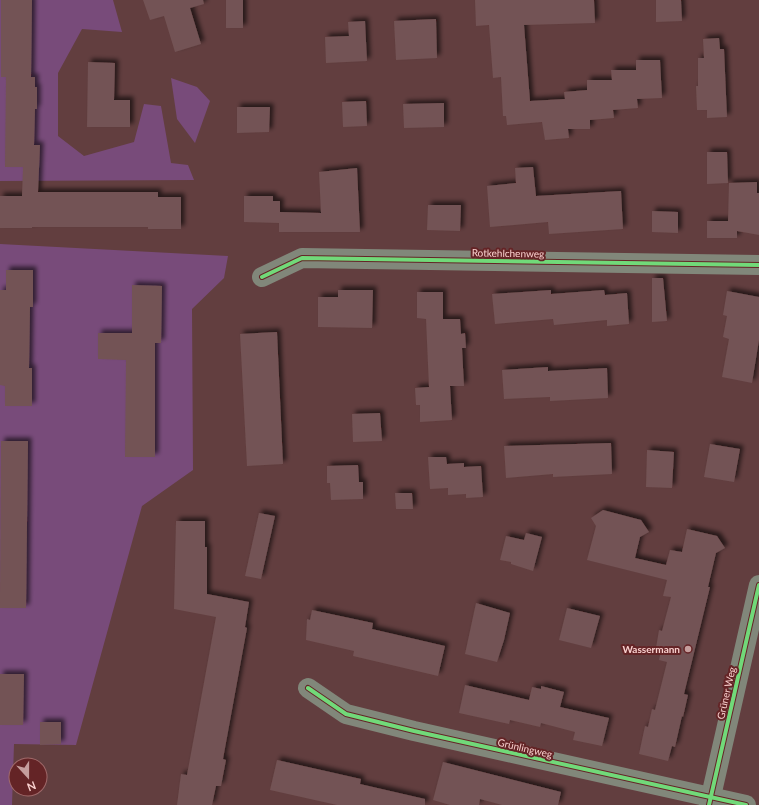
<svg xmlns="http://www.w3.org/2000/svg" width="759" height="805" font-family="Lato,sans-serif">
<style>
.green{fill:#784b7a}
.building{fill:#735354;filter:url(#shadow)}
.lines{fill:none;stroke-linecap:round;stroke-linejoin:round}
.minor{stroke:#81877a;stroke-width:20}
.cycleway-casing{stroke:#642426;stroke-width:6}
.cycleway{stroke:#71d979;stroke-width:4}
.poi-dot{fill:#c59e9d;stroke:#642426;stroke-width:1.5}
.labels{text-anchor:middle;stroke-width:4;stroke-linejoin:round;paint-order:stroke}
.street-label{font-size:10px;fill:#fad1cf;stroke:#642426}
.poi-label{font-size:10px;font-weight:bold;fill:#fad1cf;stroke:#642426;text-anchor:end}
</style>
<defs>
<filter id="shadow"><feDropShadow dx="3.5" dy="-3.5" stdDeviation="2" flood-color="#0009"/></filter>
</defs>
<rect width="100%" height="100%" fill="#623e3f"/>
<g class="green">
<path d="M 0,0 L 113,0 L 122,32 L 82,29 L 58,73 L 58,136 L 84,156 L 134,142 L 144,104 L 161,106 L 171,163 L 188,165 L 194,180 L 0,181 Z"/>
<path d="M 171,78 L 197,87 L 210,101 L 195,143 L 177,119 Z"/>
<path d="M 0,244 L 228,256 L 224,278 L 192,309 L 193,470 L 142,506 L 76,745 L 14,744 L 12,805 L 0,805 Z"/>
</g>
<g class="building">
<path d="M 1,0 L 32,0 L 31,77 L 35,77 L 35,87 L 37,87 L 37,109 L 35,109 L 34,145 L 40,145 L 38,192 L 158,192 L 158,197 L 181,197 L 181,229 L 148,229 L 148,227 L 32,227 L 32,228 L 0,228 L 0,196 L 22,196 L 23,167 L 5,167 L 6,77 L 1,77 Z"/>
<path d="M 143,0 L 203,0 L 204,4 L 190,8 L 201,44 L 175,52 L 164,16 L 150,20 Z"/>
<rect x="226" y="0" width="17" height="28"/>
<path d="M 475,0 L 594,0 L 595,23 L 524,25 L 530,101 L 565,99 L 564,92 L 587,90 L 587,80 L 612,80 L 611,70 L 636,70 L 636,60 L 660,60 L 662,98 L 637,99 L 638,108 L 613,110 L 614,118 L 590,120 L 590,129 L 568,129 L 569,138 L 545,140 L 542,122 L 507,125 L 506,116 L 503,116 L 501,77 L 493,78 L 489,25 L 476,26 Z"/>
<path d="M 656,0 L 681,0 L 682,21 L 656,22 Z"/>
<path d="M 436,19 L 437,58 L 396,60 L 394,21 Z"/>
<path d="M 365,21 L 367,61 L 326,63 L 325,37 L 349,36 L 348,22 Z"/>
<path d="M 719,38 L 720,49 L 724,49 L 727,117 L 707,118 L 707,110 L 697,110 L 696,86 L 698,86 L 698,58 L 704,58 L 703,39 Z"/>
<path d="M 88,62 L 115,63 L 114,100 L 130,100 L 130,127 L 87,127 Z"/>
<path d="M 366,101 L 367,126 L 343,127 L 342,102 Z"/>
<path d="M 444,103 L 444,127 L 404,128 L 403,104 Z"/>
<path d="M 237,107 L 270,107 L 269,132 L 237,133 Z"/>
<path d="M 707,152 L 727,152 L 728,183 L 707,184 Z"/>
<path d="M 533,167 L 536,196 L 621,191 L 623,229 L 549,234 L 548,222 L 490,227 L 487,186 L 516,183 L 515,168 Z"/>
<path d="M 357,168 L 360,232 L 279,232 L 279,223 L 244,222 L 244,196 L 273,196 L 273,201 L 280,201 L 280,212 L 321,213 L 319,172 Z"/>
<path d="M 757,182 L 757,193 L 759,193 L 759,235 L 737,231 L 737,238 L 707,238 L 707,221 L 728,221 L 729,183 Z"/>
<path d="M 428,205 L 461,205 L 460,231 L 427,230 Z"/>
<path d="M 652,211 L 678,212 L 678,233 L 652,232 Z"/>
<path d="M 6,270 L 33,270 L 33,307 L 30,307 L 29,368 L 32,368 L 32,406 L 5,406 L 5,386 L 0,385 L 0,290 L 6,290 Z"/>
<path d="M 652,278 L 663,278 L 667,321 L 652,322 Z"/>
<path d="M 132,285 L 162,286 L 161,343 L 155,343 L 155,457 L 125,457 L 126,360 L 98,359 L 98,333 L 132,333 Z"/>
<path d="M 338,290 L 373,290 L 372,328 L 318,327 L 318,297 L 338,297 Z"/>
<path d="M 551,290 L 551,294 L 604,290 L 605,295 L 627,293 L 629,324 L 607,326 L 607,320 L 554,325 L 553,319 L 495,324 L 492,294 Z"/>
<path d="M 727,291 L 759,297 L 759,340 L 752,383 L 722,377 L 729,339 L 723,337 L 727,316 L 723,315 Z"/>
<path d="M 417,292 L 443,292 L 443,319 L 460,319 L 461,334 L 465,333 L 466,348 L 462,348 L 464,386 L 450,386 L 452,420 L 420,422 L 420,405 L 416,405 L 415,388 L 429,387 L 426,319 L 417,318 Z"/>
<path d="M 277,332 L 283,464 L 247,466 L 240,334 Z"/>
<path d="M 548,367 L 548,371 L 607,368 L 608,398 L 550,401 L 550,397 L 504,399 L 502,370 Z"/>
<path d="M 380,413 L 382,441 L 353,442 L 352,414 Z"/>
<path d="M 1,441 L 28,441 L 26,608 L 0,608 Z"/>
<path d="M 611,443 L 612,474 L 553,477 L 553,474 L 506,478 L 504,446 Z"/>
<path d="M 710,444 L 740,449 L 734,482 L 704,477 Z"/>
<path d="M 647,450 L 674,452 L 672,488 L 646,487 Z"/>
<path d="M 428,457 L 446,457 L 447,464 L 464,463 L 464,467 L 481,466 L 483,497 L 466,498 L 466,494 L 448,495 L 448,488 L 430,489 Z"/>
<path d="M 358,465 L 359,482 L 363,482 L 363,499 L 331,500 L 330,483 L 327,483 L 327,466 Z"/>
<path d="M 395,493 L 412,493 L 413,509 L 396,509 Z"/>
<path d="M 603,510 L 641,520 L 649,532 L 640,537 L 635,558 L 666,565 L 670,550 L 682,552 L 687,529 L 717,536 L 725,548 L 716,553 L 708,587 L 710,587 L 684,694 L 688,695 L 683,717 L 682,716 L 675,747 L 672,746 L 668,761 L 639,754 L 645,726 L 648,727 L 652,709 L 655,710 L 667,662 L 659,660 L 660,655 L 655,654 L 659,630 L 662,631 L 671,597 L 663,596 L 667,580 L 587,560 L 596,526 L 591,518 Z"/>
<path d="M 259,513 L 275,516 L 261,579 L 245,576 Z"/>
<path d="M 176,521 L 205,521 L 205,547 L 207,547 L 207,594 L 249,602 L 245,627 L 247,628 L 223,759 L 226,760 L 221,786 L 216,786 L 212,805 L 177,805 L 181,774 L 187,775 L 216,617 L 174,609 Z"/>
<path d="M 526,533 L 542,537 L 533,571 L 511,564 L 511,562 L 500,560 L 506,536 L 524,540 Z"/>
<path d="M 476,603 L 510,613 L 504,640 L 497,662 L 465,654 Z"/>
<path d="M 567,608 L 600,616 L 591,648 L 559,640 Z"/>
<path d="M 312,610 L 373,623 L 372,629 L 445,646 L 438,676 L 353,656 L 354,651 L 306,640 L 307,619 L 310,620 Z"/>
<path d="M 0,674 L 24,674 L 23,725 L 0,725 Z"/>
<path d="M 465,685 L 529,700 L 532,687 L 541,689 L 541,686 L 564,692 L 560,707 L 609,718 L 602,746 L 573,740 L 575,732 L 541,723 L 540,727 L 510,720 L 509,724 L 459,713 Z"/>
<path d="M 40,722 L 61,722 L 61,744 L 40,745 Z"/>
<path d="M 277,760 L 361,779 L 360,784 L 425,799 L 425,805 L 337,805 L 270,790 Z"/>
<path d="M 443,762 L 561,792 L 558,805 L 502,805 L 480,799 L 479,805 L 450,805 L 433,800 Z"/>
</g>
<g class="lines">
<g class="minor">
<path d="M 262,277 L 302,258 L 759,265"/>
<path d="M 308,688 L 346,714 L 414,731 L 746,805"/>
<path d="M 709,805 L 759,585"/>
</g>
<g class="cycleway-casing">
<g id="cycleway">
<path d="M 262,277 L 302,258 L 759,265"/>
<path d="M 308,688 L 346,714 L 414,731 L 746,805"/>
<path d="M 709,805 L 759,585"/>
</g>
</g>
<use href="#cycleway" class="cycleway"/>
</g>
<circle class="poi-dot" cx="688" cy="649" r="4"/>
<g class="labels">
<g class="street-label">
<text transform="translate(508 253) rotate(1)" y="4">Rotkehlchenweg</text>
<text transform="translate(726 693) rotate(-77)" y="4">Grüner Weg</text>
<text transform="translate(525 748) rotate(13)" y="4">Grünlingweg</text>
</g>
<g class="poi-label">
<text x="680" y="653">Wassermann</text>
</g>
</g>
<g transform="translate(28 777) rotate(159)"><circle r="19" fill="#642426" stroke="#a0696a"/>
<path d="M0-3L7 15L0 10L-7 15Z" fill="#c59e9d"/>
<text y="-6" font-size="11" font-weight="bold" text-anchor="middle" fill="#fad1cf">N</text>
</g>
</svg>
